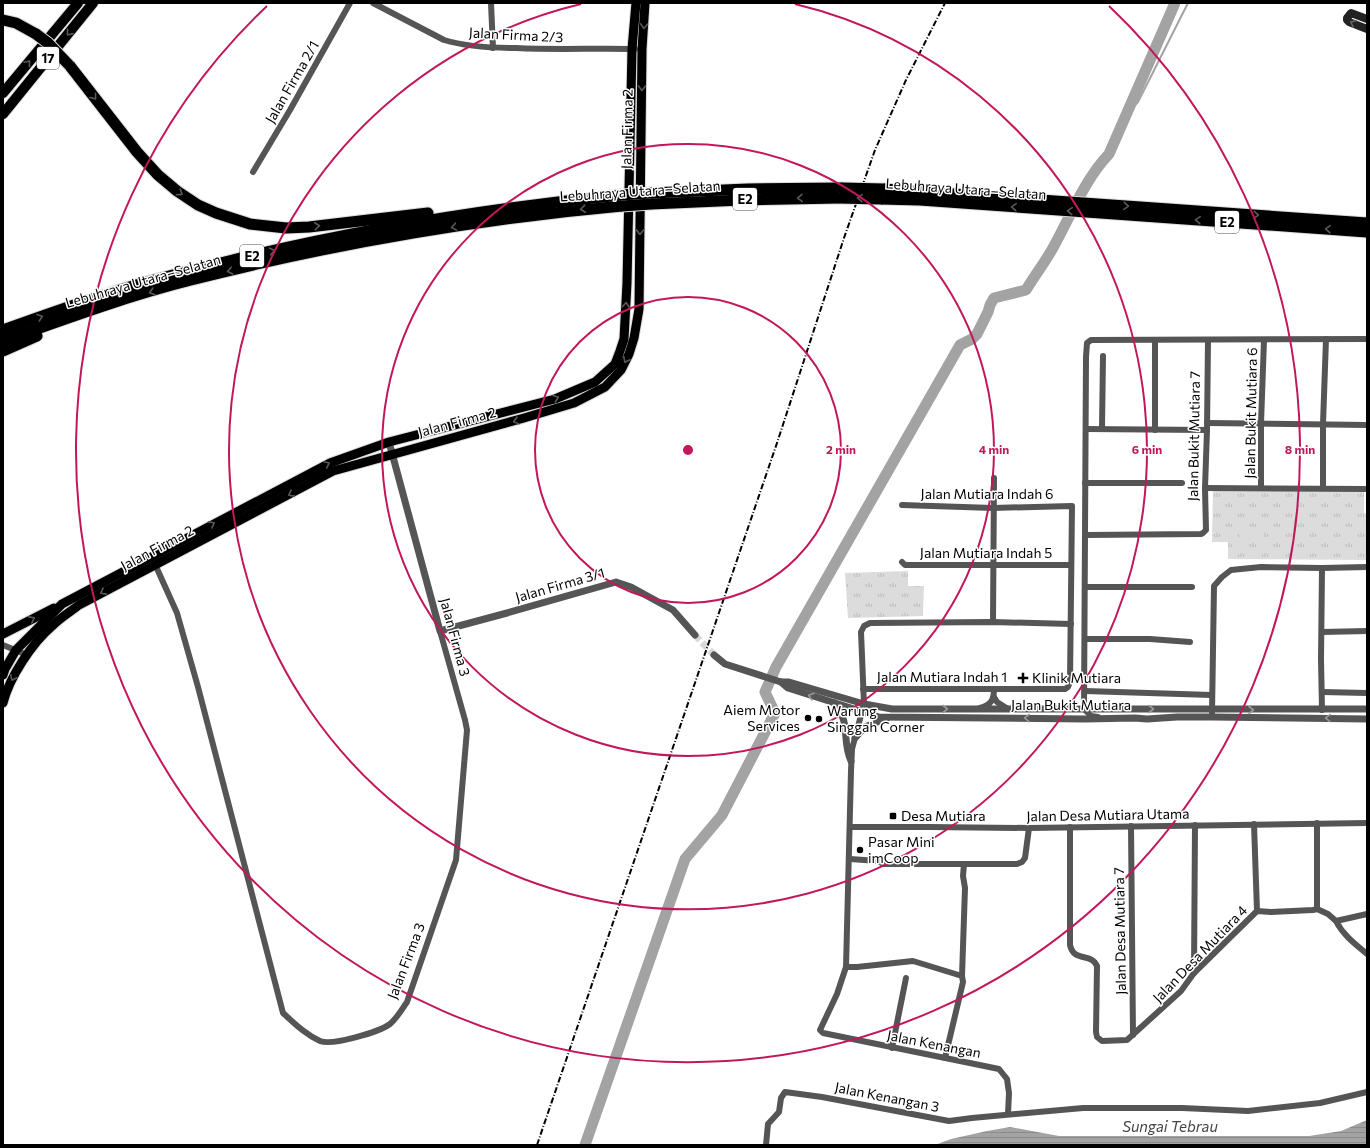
<svg xmlns="http://www.w3.org/2000/svg" width="1370" height="1148" font-family="Commissioner,sans-serif">
<style>
.park{fill:url(#park-tufts)}
.garden{fill:#dcdcdc}
.water{fill:url(#water-rules)}
.lines{fill:none;stroke-linecap:round;stroke-linejoin:round}
.stream{stroke:#a3a3a3;stroke-width:2}
.river{stroke:#a3a3a3;stroke-width:11}
.tertiary-tunnel{stroke:#d9d9d9;stroke-width:7;stroke-dasharray:7 3.5;stroke-linecap:butt}
.primary-casing{stroke:#dbdbdb;stroke-width:11}
.trunk-casing{stroke:#dbdbdb;stroke-width:12}
.motorway-casing{stroke:#dbdbdb;stroke-width:13}
.minor{stroke:#555;stroke-width:6}
.tertiary{stroke:#555;stroke-width:7}
.secondary{stroke:#222;stroke-width:8}
.primary{stroke:#000;stroke-width:9}
.trunk{stroke:#000;stroke-width:10}
.motorway{stroke:#000;stroke-width:11}
.rail{stroke:#000;stroke-width:2;stroke-dasharray:6 2 1 2;stroke-linecap:butt}
.motorway-bridge-casing{stroke:#dbdbdb;stroke-width:13;stroke-linecap:butt}
.motorway-bridge{stroke:#000;stroke-width:11}
.oneway{stroke:#646464}
.oneway2{stroke:#595959}
.oneway3{stroke:#999}
.ring{fill:none;stroke:#c2185b;stroke-width:2}
.poi-dot{fill:#000;stroke:#fff;stroke-width:1.5}
.labels{text-anchor:middle;stroke-width:3;stroke-linejoin:round;paint-order:stroke}
.shield{fill:#fff;stroke:#4c4c4c;stroke-width:1}
.shield-label{font-size:13px;font-weight:bold;fill:#000}
.street-label{font-size:14px;fill:#000;stroke:#fff}
.poi-label{font-size:14px;fill:#000;stroke:#fff;text-anchor:start}
.water-label{font-size:15px;font-style:italic;fill:#444;stroke:#fff}
.centre{fill:#c2185b;stroke:#fff;stroke-width:2}
.ring-label{font-size:12px;text-anchor:middle;font-weight:bold;fill:#c2185b;stroke:#fff;stroke-width:3;stroke-linejoin:round;paint-order:stroke}
</style>
<defs>
<pattern id="park-tufts" width="24" height="20" patternUnits="userSpaceOnUse"><rect width="24" height="20" fill="#dcdcdc"/><path d="M3 7l-1-3M5 7V3M7 7l1-3M15 17l-1-3M17 17v-4M19 17l1-3" fill="none" stroke="#bbb"/></pattern>
<pattern id="water-rules" width="6" height="5" patternUnits="userSpaceOnUse"><rect width="6" height="5" fill="#a3a3a3"/><path d="M0 2.5h6" fill="none" stroke="#8b8b8b"/></pattern>
</defs>
<rect width="100%" height="100%" fill="#fff"/>
<g class="park">
<path d="M 1213,491 L 1364,492 L 1364,513 L 1367,514 L 1367,560 L 1228,559 L 1228,542 L 1212,542 Z"/>
<path d="M 908,571 L 908,586 L 924,586 L 923,616 L 848,618 L 845,573 Z"/>
</g>
<path class="garden" d="M 1240,529 L 1264,529 L 1263,543 L 1240,543 Z"/>
<path class="water" d="M 1367,1120 L 1367,1145 L 935,1145 L 951,1139 L 987,1131 L 1010,1127 L 1059,1136 L 1309,1136 L 1341,1131 Z"/>
<g class="lines">
<path class="stream" d="M 1126,115 L 1138,102 L 1188,3"/>
<path class="river" d="M 585,1145 L 685,859 L 722,815 L 775,713 L 765,692 L 776,667 L 960,345 L 972,339 L 977,334 L 988,312 L 990,305 L 994,298 L 1026,290 C 1035,275 1046,261 1054,246 C 1071,215 1085,179 1109,154 L 1175,3"/>
<path class="tertiary-tunnel" d="M 695,635 L 714,655"/>
<g class="primary-casing">
<g id="primary">
<path d="M 3,634 L 54,608"/>
<path d="M 3,675 L 5,669 L 16,650 L 62,604 L 330,463 L 389,442 L 555,399 L 595,382 L 615,364 L 620,351 L 624,339 L 627,283 L 632,49 L 636,3"/>
<path d="M 3,703 C 9,678 32,643 52,626 C 60,618 70,612 79,605 L 333,471 L 524,418 L 574,403 L 605,387 L 621,370 L 629,354 L 634,338 L 639,309 L 642,49 L 645,3"/>
</g>
</g>
<g class="trunk-casing">
<g id="trunk">
<path d="M 3,93 L 78,3"/>
<path d="M 3,114 L 93,3"/>
</g>
</g>
<g class="motorway-casing">
<g id="motorway">
<path d="M 3,20 L 16,23 L 36,34"/>
<path d="M 70,66 L 137,152 L 158,175 L 177,191 L 198,205 L 216,213 L 250,224 L 286,228 L 309,227 L 428,213"/>
<path d="M 884,189 L 1367,223"/>
<path d="M 651,193 L 748,189 L 842,188"/>
<path d="M 881,199 L 920,200 L 1367,232"/>
<path d="M 651,204 L 742,200 L 839,198"/>
<path d="M 3,330 C 42,316 81,302 120,290 C 151,280 182,273 213,265 C 347,231 483,209 621,195"/>
<path d="M 3,341 C 65,319 127,296 191,280 C 332,244 477,219 622,206"/>
<path d="M 3,351 L 37,336"/>
</g>
</g>
<g class="minor">
<path d="M 373,3 L 444,40 C 467,47 492,48 516,48 C 556,50 595,48 635,49"/>
<path d="M 491,3 L 493,48"/>
<path d="M 253,172 L 290,110 L 350,3"/>
<path d="M 1207,423 L 1367,425"/>
<path d="M 1102,428 L 1103,356"/>
<path d="M 1086,429 L 1207,430"/>
<path d="M 1155,430 L 1155,340"/>
<path d="M 1085,483 L 1182,483"/>
<path d="M 1205,488 L 1367,489"/>
<path d="M 1261,488 L 1261,423 L 1264,340"/>
<path d="M 1323,488 L 1323,424 L 1326,339"/>
<path d="M 1086,535 L 1201,534 L 1203,533 L 1206,530 L 1205,488 L 1207,430 L 1208,340"/>
<path d="M 154,562 L 177,613 L 198,687 L 283,1013 C 295,1024 305,1034 320,1041 C 332,1046 379,1032 390,1024 C 397,1018 402,1009 407,1002 L 456,860 L 467,730 L 465,720 L 440,631"/>
<path d="M 902,562 L 905,565 L 1071,565"/>
<path d="M 1085,587 L 1192,587"/>
<path d="M 993,622 L 994,478"/>
<path d="M 1322,632 L 1367,631"/>
<path d="M 1085,639 L 1150,639 L 1190,642"/>
<path d="M 3,645 L 27,655"/>
<path d="M 863,689 L 1065,689 L 1068,687 L 1070,682 L 1072,506 L 993,508 L 902,505"/>
<path d="M 1085,691 L 1212,695"/>
<path d="M 1322,692 L 1367,693"/>
<path d="M 994,697 L 997,702 L 1008,709"/>
<path d="M 980,708 C 991,705 994,700 994,689"/>
<path d="M 1322,710 L 1321,659 L 1322,568"/>
<path d="M 1212,713 L 1214,586 L 1222,577 L 1231,570 L 1261,567 L 1322,568 L 1367,567"/>
<path d="M 1098,717 L 1091,716 L 1084,709 L 1086,357 L 1087,343 L 1091,340 L 1367,339"/>
<path d="M 1254,824 L 1257,911"/>
<path d="M 1131,826 L 1133,1035"/>
<path d="M 850,827 L 928,827 L 1029,828 L 1367,823"/>
<path d="M 1070,827 L 1070,945 C 1074,963 1091,952 1097,966 L 1096,1032 L 1097,1037 L 1102,1041 L 1127,1040 L 1181,991 L 1194,973 L 1257,911 L 1271,912 L 1313,910 L 1317,909 L 1317,823"/>
<path d="M 850,859 L 878,861 L 883,864 L 1017,864 L 1022,862 L 1025,858 L 1029,828"/>
<path d="M 1317,909 L 1328,914 L 1336,921"/>
<path d="M 1367,914 L 1336,921 C 1343,935 1355,944 1367,954"/>
<path d="M 846,967 L 857,967 L 913,961 L 962,976 L 965,888 L 963,876 L 964,864"/>
<path d="M 1194,973 L 1195,825"/>
<path d="M 892,1048 L 906,978"/>
<path d="M 945,1058 L 963,982 L 962,976"/>
<path d="M 1008,1114 L 1009,1093 L 1007,1079 L 999,1069 L 823,1033 L 820,1030 L 837,994 L 846,967 L 851,771 L 852,749 L 864,704 L 861,632 L 864,626 L 870,623 L 993,622 L 1071,624"/>
<path d="M 766,1145 L 768,1124 L 779,1112 L 781,1098 L 785,1092 L 822,1097 L 949,1121 L 972,1118 L 1083,1108 L 1182,1108 L 1248,1111 L 1320,1103 L 1367,1092"/>
</g>
<g class="tertiary">
<path d="M 389,442 L 440,631 L 507,613 L 616,582 L 631,587 L 673,610 L 695,635"/>
<path d="M 714,655 L 725,664 L 781,682 L 789,682 L 864,704 L 892,709 L 1367,709"/>
<path d="M 781,682 L 788,688 L 879,717 L 1085,719 L 1135,718 L 1147,719 L 1177,717 L 1212,717 L 1367,719"/>
<path d="M 834,703 C 852,724 841,739 851,761"/>
<path d="M 855,738 L 865,727 L 887,718"/>
</g>
<path class="secondary" d="M 1367,19 L 1351,13 L 1347,18 L 1347,20 L 1349,22 L 1367,29"/>
<use href="#primary" class="primary"/>
<use href="#trunk" class="trunk"/>
<use href="#motorway" class="motorway"/>
<path class="rail" d="M 537,1145 L 777,443 L 844,238 L 875,150 L 906,80 L 945,3"/>
<g class="motorway-bridge-casing">
<g id="motorway-bridge">
<path d="M 36,34 L 48,43 L 70,66"/>
<path d="M 842,188 L 884,189"/>
<path d="M 621,195 L 651,193"/>
<path d="M 839,198 L 881,199"/>
<path d="M 622,206 L 651,204"/>
</g>
</g>
<use href="#motorway-bridge" class="motorway-bridge"/>
</g>
<defs><path id="oneway-chevron" d="M-2-3.5L2.5 0L-2 3.5" fill="none" stroke-width="1.6" stroke-linecap="round" stroke-linejoin="round"/></defs>
<use class="oneway" href="#oneway-chevron" transform="translate(1353 23) rotate(-153)"/>
<g class="oneway2">
<use href="#oneway-chevron" transform="translate(644 26) rotate(93)"/>
<use href="#oneway-chevron" transform="translate(69 33) rotate(129)"/>
<use href="#oneway-chevron" transform="translate(28 63) rotate(-50)"/>
<use href="#oneway-chevron" transform="translate(642 88) rotate(91)"/>
<use href="#oneway-chevron" transform="translate(94 97) rotate(52)"/>
<use href="#oneway-chevron" transform="translate(180 193) rotate(34)"/>
<use href="#oneway-chevron" transform="translate(800 198) rotate(179)"/>
<use href="#oneway-chevron" transform="translate(860 198) rotate(-178)"/>
<use href="#oneway-chevron" transform="translate(1126 206) rotate(4)"/>
<use href="#oneway-chevron" transform="translate(1014 207) rotate(-176)"/>
<use href="#oneway-chevron" transform="translate(583 209) rotate(174)"/>
<use href="#oneway-chevron" transform="translate(1070 211) rotate(-176)"/>
<use href="#oneway-chevron" transform="translate(1256 215) rotate(4)"/>
<use href="#oneway-chevron" transform="translate(1198 220) rotate(-176)"/>
<use href="#oneway-chevron" transform="translate(317 226) rotate(-6)"/>
<use href="#oneway-chevron" transform="translate(454 227) rotate(170)"/>
<use href="#oneway-chevron" transform="translate(1328 229) rotate(-176)"/>
<use href="#oneway-chevron" transform="translate(640 232) rotate(91)"/>
<use href="#oneway-chevron" transform="translate(272 251) rotate(-12)"/>
<use href="#oneway-chevron" transform="translate(230 271) rotate(167)"/>
<use href="#oneway-chevron" transform="translate(152 292) rotate(163)"/>
<use href="#oneway-chevron" transform="translate(626 305) rotate(-86)"/>
<use href="#oneway-chevron" transform="translate(40 317) rotate(-20)"/>
<use href="#oneway-chevron" transform="translate(626 360) rotate(117)"/>
<use href="#oneway-chevron" transform="translate(556 398) rotate(-20)"/>
<use href="#oneway-chevron" transform="translate(516 421) rotate(165)"/>
<use href="#oneway-chevron" transform="translate(327 464) rotate(-25)"/>
<use href="#oneway-chevron" transform="translate(291 494) rotate(152)"/>
<use href="#oneway-chevron" transform="translate(212 524) rotate(-28)"/>
<use href="#oneway-chevron" transform="translate(103 592) rotate(152)"/>
<use href="#oneway-chevron" transform="translate(32 619) rotate(-27)"/>
<use href="#oneway-chevron" transform="translate(13 678) rotate(116)"/>
</g>
<g class="oneway3">
<use href="#oneway-chevron" transform="translate(811 696) rotate(-162)"/>
<use href="#oneway-chevron" transform="translate(945 709)"/>
<use href="#oneway-chevron" transform="translate(1151 709)"/>
<use href="#oneway-chevron" transform="translate(1251 710)"/>
<use href="#oneway-chevron" transform="translate(1027 718) rotate(-179)"/>
<use href="#oneway-chevron" transform="translate(1328 718) rotate(-178)"/>
</g>
<g class="ring">
<circle cx="688" cy="450" r="153"/>
<circle cx="688" cy="450" r="306"/>
<path d="M795 4A459 459 0 1 1 581 4"/>
<path d="M1109 6A612 612 0 1 1 267 6"/>
</g>
<g class="poi-dot">
<path d="M1021 672h4v4h4v4h-4v4h-4v-4h-4v-4h4z"/>
<circle cx="808" cy="718" r="4"/>
<circle cx="819" cy="719" r="4"/>
<rect x="889" y="812" width="8" height="8" rx="2"/>
<circle cx="860" cy="850" r="4"/>
</g>
<g class="labels">
<g class="shield">
<rect x="37" y="47" width="22" height="22" rx="3"/>
<rect x="733" y="188" width="24" height="22" rx="3"/>
<rect x="1215" y="211" width="24" height="22" rx="3"/>
<rect x="240" y="245" width="24" height="22" rx="3"/>
</g>
<g class="shield-label">
<text x="48" y="63">17</text>
<text x="745" y="204">E2</text>
<text x="1227" y="227">E2</text>
<text x="252" y="261">E2</text>
</g>
<g class="street-label">
<text transform="translate(516 35) rotate(3)" y="5">Jalan Firma 2/3</text>
<text transform="translate(292 82) rotate(-60)" y="5">Jalan Firma 2/1</text>
<text transform="translate(627 129) rotate(-89)" y="5">Jalan Firma 2</text>
<text transform="translate(966 189) rotate(4)" y="5">Lebuhraya Utara–Selatan</text>
<text transform="translate(640 191) rotate(-4)" y="5">Lebuhraya Utara–Selatan</text>
<text transform="translate(143 281) rotate(-16)" y="5">Lebuhraya Utara–Selatan</text>
<text transform="translate(1251 413) rotate(-89)" y="5">Jalan Bukit Mutiara 6</text>
<text transform="translate(457 422) rotate(-15)" y="5">Jalan Firma 2</text>
<text transform="translate(1194 436) rotate(-89)" y="5">Jalan Bukit Mutiara 7</text>
<text x="987" y="499">Jalan Mutiara Indah 6</text>
<text transform="translate(157 548) rotate(-28)" y="5">Jalan Firma 2</text>
<text x="986" y="558">Jalan Mutiara Indah 5</text>
<text transform="translate(560 585) rotate(-16)" y="5">Jalan Firma 3/1</text>
<text transform="translate(455 637) rotate(75)" y="5">Jalan Firma 3</text>
<text x="942" y="682">Jalan Mutiara Indah 1</text>
<text x="1071" y="710">Jalan Bukit Mutiara</text>
<text transform="translate(1108 815) rotate(-1)" y="5">Jalan Desa Mutiara Utama</text>
<text transform="translate(1120 931) rotate(-91)" y="5">Jalan Desa Mutiara 7</text>
<text transform="translate(1200 954) rotate(-46)" y="5">Jalan Desa Mutiara 4</text>
<text transform="translate(406 961) rotate(-69)" y="5">Jalan Firma 3</text>
<text transform="translate(934 1044) rotate(11)" y="5">Jalan Kenangan</text>
<text transform="translate(887 1097) rotate(11)" y="5">Jalan Kenangan 3</text>
</g>
<g class="poi-label">
<text x="1032" y="683">Klinik Mutiara</text>
<text x="800" y="715" text-anchor="end">Aiem Motor<tspan x="800" dy="16">Services</tspan></text>
<text x="827" y="716">Warung<tspan x="827" dy="16">Singgah Corner</tspan></text>
<text x="901" y="821">Desa Mutiara</text>
<text x="868" y="847">Pasar Mini<tspan x="868" dy="16">imCoop</tspan></text>
</g>
<g class="water-label">
<text x="1170" y="1132">Sungai Tebrau</text>
</g>
</g>
<circle cx="688" cy="450" r="6" class="centre"/>
<g class="ring-label">
<text x="841" y="454">2 min</text>
<text x="994" y="454">4 min</text>
<text x="1147" y="454">6 min</text>
<text x="1300" y="454">8 min</text>
</g>
<rect width="1370" height="1148" fill="none" stroke="#000000" stroke-width="8"/>
</svg>
